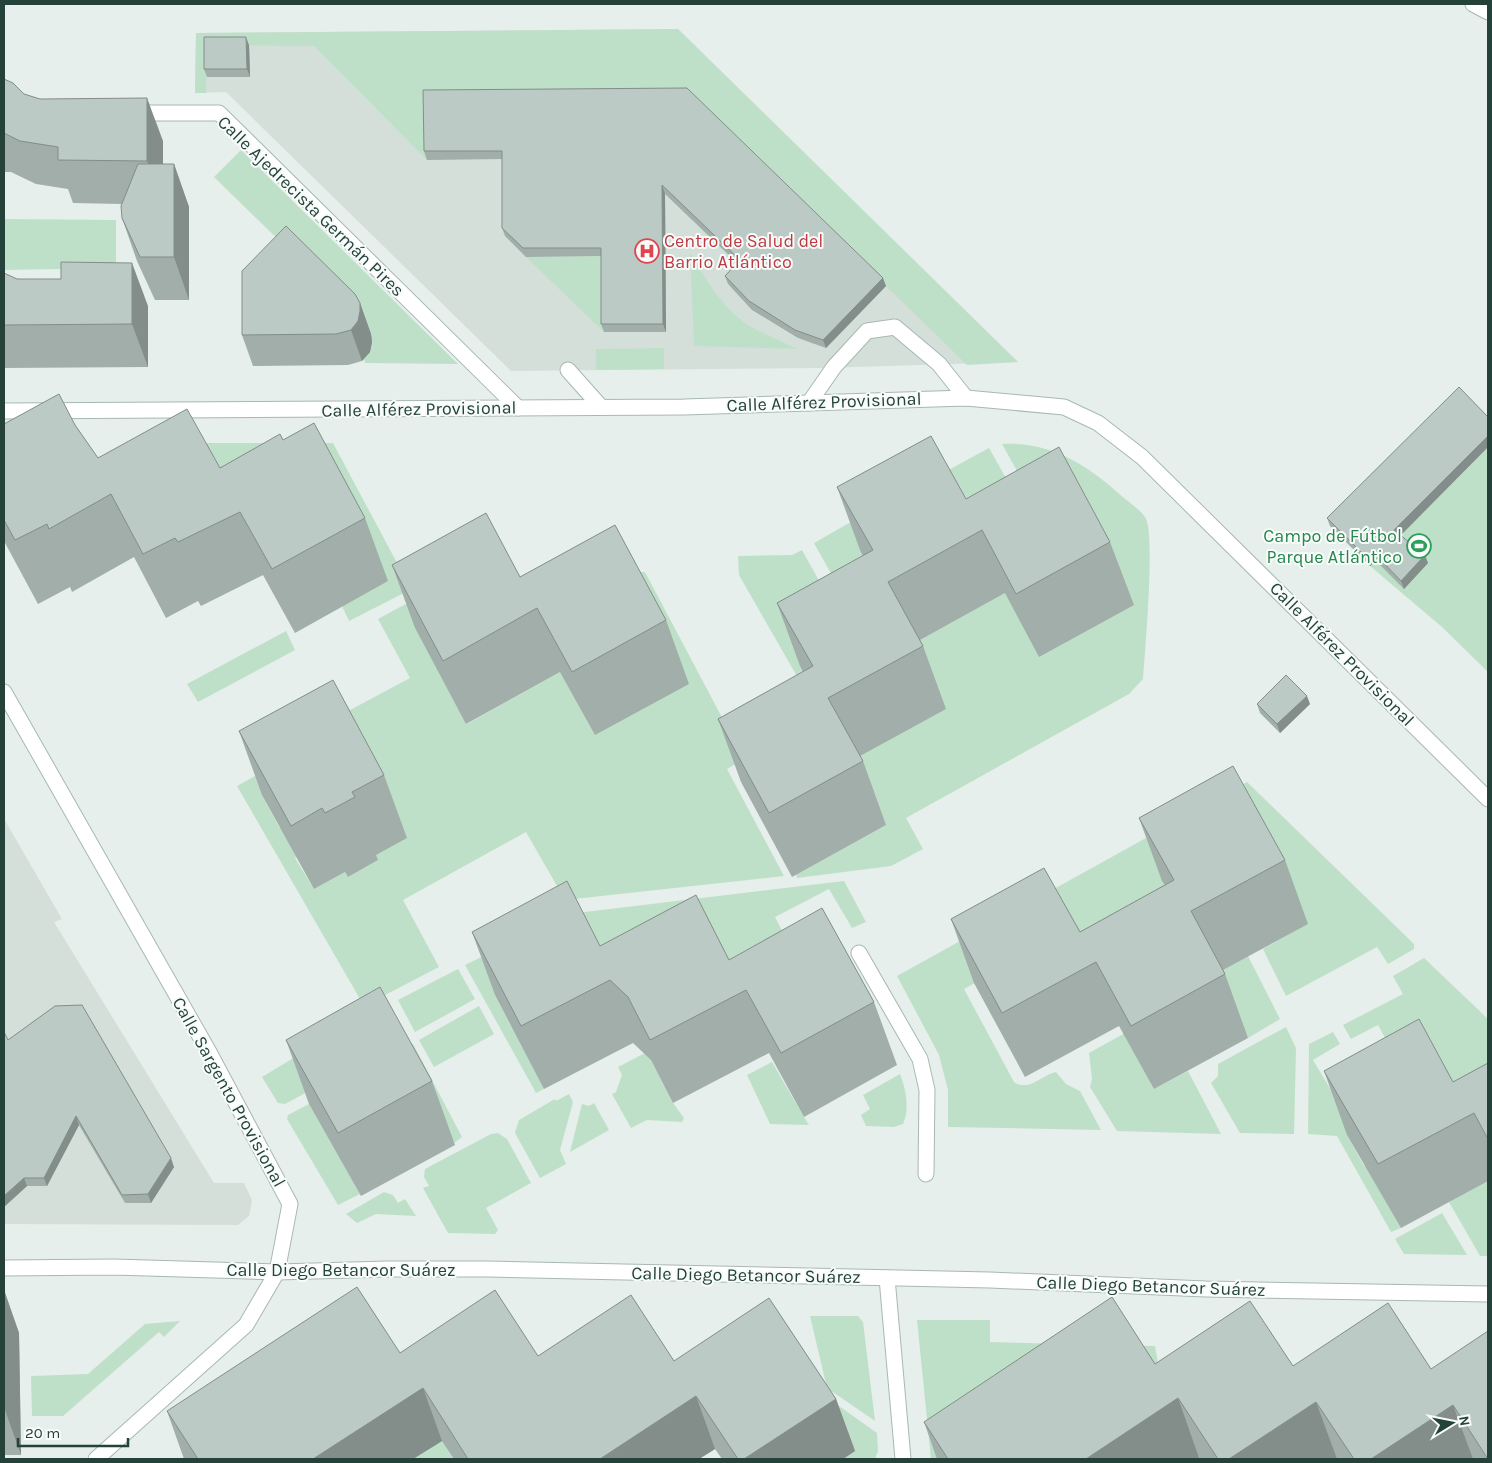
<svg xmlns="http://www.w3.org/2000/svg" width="1492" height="1463" font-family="Karla,sans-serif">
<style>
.built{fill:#d4dfda}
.green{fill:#bfe0c8}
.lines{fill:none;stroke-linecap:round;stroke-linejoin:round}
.minor-casing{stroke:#a8b8b2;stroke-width:17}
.minor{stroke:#fff;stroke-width:15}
.wall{fill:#a1aea9}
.shaded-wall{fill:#838d89}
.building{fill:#bbcac4;stroke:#838d89}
.labels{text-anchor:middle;stroke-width:4;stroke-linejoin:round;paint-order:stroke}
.street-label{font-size:18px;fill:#24423a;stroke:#f7fbf9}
.health-label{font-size:18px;fill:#be3a42;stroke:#f7fbf9;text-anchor:start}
.leisure-label{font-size:18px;fill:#27864d;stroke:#f7fbf9;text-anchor:end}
</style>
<rect width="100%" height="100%" fill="#e6efeb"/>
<g class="built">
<path d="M 678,29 L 1018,362 L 823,368 L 511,371 L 226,92 L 195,93 L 196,33 Z"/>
<path d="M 4,819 L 62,919 L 54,922 L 214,1183 L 244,1183 L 252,1200 L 249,1216 L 238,1225 L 4,1224 Z"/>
</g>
<g class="green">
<path d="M 678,29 L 1018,362 L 967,365 L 738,142 L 427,160 L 314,46 L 207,45 L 206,93 L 195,93 L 196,33 Z"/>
<path d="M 241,150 L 458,364 L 365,363 L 364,359 C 374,348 372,337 366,325 L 214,177 Z"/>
<path d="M 4,219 L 116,220 L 116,268 L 4,270 Z"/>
<path d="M 690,252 C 707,281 724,312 755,329 C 768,336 783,342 797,349 L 694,346 Z"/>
<path d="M 604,256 L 604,332 L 526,257 Z"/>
<path d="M 664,348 L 664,369 L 596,370 L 596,349 Z"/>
<path d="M 1488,422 L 1488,672 L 1442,627 L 1370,566 Z"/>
<path d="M 159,443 L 333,443 L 396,561 L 403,560 L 402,594 L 349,621 L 342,606 L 273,515 Z"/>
<path d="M 1002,444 C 1052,441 1089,466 1124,498 C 1131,504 1142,511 1146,519 C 1155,536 1145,653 1143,679 L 1129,694 L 906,818 L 923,849 L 891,866 L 797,878 L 796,874 L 886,825 L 847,788 L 896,653 L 1005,593 L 1037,507 Z"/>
<path d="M 989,448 L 1027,515 L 908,492 Z"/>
<path d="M 893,498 L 877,581 L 838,586 L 814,543 Z"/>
<path d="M 802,550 L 831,602 L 817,697 L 806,692 L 739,575 L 738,556 L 792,555 Z"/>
<path d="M 645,572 L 744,759 L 727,769 L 784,876 L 565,900 L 526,832 L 403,900 L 439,967 L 364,1006 L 237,786 L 300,751 L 262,795 L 279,827 L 294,819 L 310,849 L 295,858 L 314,889 L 345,872 L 348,877 L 378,860 L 309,732 L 410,678 L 378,619 L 413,600 L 415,628 L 467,724 L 560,672 L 585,573 Z"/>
<path d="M 286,631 L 295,650 L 198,702 L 187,684 Z"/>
<path d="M 1247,782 L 1414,944 L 1414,949 L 1388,964 L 1377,947 L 1286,996 L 1263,949 L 1308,923 L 1211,936 L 1067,932 L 964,989 L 1014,1082 C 1030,1092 1041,1075 1056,1072 L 1066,1084 L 1080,1091 L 1101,1130 L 948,1127 L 948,1090 L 939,1055 L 897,976 Z"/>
<path d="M 844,881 L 866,922 L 852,928 L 829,889 L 775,917 L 790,946 L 607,1018 L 495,995 L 511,1026 L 525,1019 L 529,1059 L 544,1089 L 536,1093 L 465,965 L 568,914 Z"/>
<path d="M 1248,956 L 1280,1019 L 1248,1038 L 1214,975 Z"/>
<path d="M 1424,958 L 1488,1019 L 1488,1139 L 1347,1135 L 1364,1166 L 1380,1158 L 1385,1199 L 1401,1228 L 1391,1232 L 1337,1136 L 1308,1134 L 1309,1044 L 1333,1032 L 1340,1044 L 1313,1060 L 1331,1090 L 1395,1056 L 1378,1025 L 1351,1039 L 1343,1025 L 1403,994 L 1393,976 Z"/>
<path d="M 458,969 L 475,999 L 415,1032 L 398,1000 Z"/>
<path d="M 479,1006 L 494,1034 L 434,1067 L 419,1040 Z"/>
<path d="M 1286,1027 L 1296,1048 L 1294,1134 L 1240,1133 L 1211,1083 L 1218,1076 L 1218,1064 Z"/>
<path d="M 1125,1033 L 1154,1089 L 1188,1071 L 1221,1134 L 1117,1131 L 1090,1087 L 1092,1079 L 1089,1053 Z"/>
<path d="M 328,1037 L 344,1072 L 285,1104 L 278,1103 L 262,1077 Z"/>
<path d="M 413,1044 L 462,1137 L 454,1143 L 403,1051 Z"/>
<path d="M 647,1052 L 673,1103 L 684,1118 L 682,1122 L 647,1120 L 631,1128 L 612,1094 L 616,1092 L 622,1075 L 618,1067 Z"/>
<path d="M 772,1062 L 804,1117 L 809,1125 L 770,1124 L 747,1075 Z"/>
<path d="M 900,1074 C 906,1089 910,1110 903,1124 L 894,1127 L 866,1126 L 861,1115 L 870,1109 L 863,1095 Z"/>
<path d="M 569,1094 L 573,1102 L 560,1150 L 566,1164 L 540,1178 L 515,1133 L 519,1120 L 555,1099 L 556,1101 Z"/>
<path d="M 594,1103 L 609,1130 L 570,1152 L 582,1104 L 589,1106 Z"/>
<path d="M 309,1104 L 360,1194 L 338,1205 L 287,1119 L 288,1115 Z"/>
<path d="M 498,1133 L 507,1139 L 531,1183 L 486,1208 L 498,1230 L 495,1234 L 448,1233 L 423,1188 L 429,1186 L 424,1177 L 425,1169 L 491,1134 Z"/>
<path d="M 1488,1180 L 1488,1256 L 1480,1256 L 1449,1202 Z"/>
<path d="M 384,1192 L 393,1195 L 398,1203 L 405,1199 L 416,1216 L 376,1214 L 357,1223 L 346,1214 Z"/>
<path d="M 1442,1213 L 1467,1255 L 1404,1254 L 1395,1239 Z"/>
<path d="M 810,1316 L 858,1316 L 863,1322 L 875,1421 L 827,1388 Z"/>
<path d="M 917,1320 L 990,1320 L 990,1342 L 1155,1346 L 1163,1392 L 977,1459 L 931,1459 Z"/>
<path d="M 180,1321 L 164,1337 L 159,1332 L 63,1416 L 32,1416 L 31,1376 L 88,1374 L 145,1324 Z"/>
<path d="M 822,1394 L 877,1433 L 878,1451 L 875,1459 L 843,1459 L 855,1451 Z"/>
<path d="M 473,1420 L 482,1459 L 413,1459 Z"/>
</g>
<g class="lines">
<g class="minor-casing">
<g id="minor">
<path d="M 1473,4 L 1488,12"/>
<path d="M 133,113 L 219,113 L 518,408"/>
<path d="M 568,370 L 601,407"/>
<path d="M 809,403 L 834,367 L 867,331 L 895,327 L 939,364 L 966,398"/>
<path d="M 4,411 L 684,407 L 966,398 L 1064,407 L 1098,423 L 1142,457 L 1488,799"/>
<path d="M 4,692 L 209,1052 L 290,1204 L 277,1272 L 246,1325 L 96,1459"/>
<path d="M 859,953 L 920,1059 L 927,1090 L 926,1174"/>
<path d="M 4,1268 L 114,1267 L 277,1272 L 388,1269 L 487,1269 L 990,1280 L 1206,1289 L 1488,1294"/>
<path d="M 887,1278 L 903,1459"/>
</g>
</g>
<use href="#minor" class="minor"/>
</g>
<g class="wall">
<path d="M 249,45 L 250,77 L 207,77 L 204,69 Z"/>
<path d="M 4,79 L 24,94 L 163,141 L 163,164 L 174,164 L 189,207 L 189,300 L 155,300 L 137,261 L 122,218 L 122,204 L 73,203 L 68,189 L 36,184 L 11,172 L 4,172 Z"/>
<path d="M 687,88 L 886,286 L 826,348 L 798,338 L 752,310 L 728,284 L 725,276 L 737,263 L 665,194 L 666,332 L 604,332 L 601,324 L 601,256 L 526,257 L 505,236 L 502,228 L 502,159 L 427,160 L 424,151 Z"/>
<path d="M 4,273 L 17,279 L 148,306 L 148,367 L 4,368 Z"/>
<path d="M 360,303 L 371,334 L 372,342 L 370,352 L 362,361 L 348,365 L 253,366 L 242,335 Z"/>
<path d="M 4,424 L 75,425 L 98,458 L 220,468 L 283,440 L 365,518 L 388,581 L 295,633 L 263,575 L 201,606 L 198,601 L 166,618 L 134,557 L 72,592 L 70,587 L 38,604 L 4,541 Z"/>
<path d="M 1488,447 L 1401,535 L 1428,563 L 1404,589 L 1376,561 L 1370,566 L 1330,526 L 1327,518 Z"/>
<path d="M 837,487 L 966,499 L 1110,542 L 1134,605 L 1039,657 L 1005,593 L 920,640 L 923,646 L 946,709 L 860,756 L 863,761 L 886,825 L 792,877 L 741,782 L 718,719 L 803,672 L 800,666 L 777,603 L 863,556 L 860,550 Z"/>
<path d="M 392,565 L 520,577 L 666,620 L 689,684 L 595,735 L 560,672 L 466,724 L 415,628 Z"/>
<path d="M 1257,704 L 1310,704 L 1280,733 L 1260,713 Z"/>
<path d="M 239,731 L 384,775 L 407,838 L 376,855 L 378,860 L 348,877 L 345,872 L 314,889 L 262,795 Z"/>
<path d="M 1139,818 L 1285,860 L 1308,924 L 1223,970 L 1225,974 L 1248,1038 L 1154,1089 L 1119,1026 L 1025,1077 L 974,983 L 951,919 L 1080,932 L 1165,885 L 1162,881 Z"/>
<path d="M 472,932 L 600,946 L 729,960 L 874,1002 L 897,1065 L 804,1117 L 769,1053 L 673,1103 L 651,1060 L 633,1043 L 544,1089 L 495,995 Z"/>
<path d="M 8,1040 L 174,1167 L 151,1203 L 125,1203 L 79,1125 L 47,1186 L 27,1186 L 4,1207 Z"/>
<path d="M 286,1040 L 432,1081 L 455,1145 L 361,1196 L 309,1104 Z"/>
<path d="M 1488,1063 L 1488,1181 L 1401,1228 L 1347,1135 L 1324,1071 L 1453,1082 Z"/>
<path d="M 4,1290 L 19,1333 L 21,1455 L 4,1455 Z"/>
<path d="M 400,1353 L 538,1356 L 674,1361 L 836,1399 L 855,1451 L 843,1459 L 722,1459 L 715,1449 L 699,1459 L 454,1459 L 442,1441 L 413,1459 L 184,1459 L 167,1411 Z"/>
<path d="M 1155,1364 L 1293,1366 L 1431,1369 L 1488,1459 L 1200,1459 L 1199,1458 L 1197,1459 L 937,1459 L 924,1422 Z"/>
</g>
<g class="shaded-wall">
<path d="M 246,37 L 249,45 L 250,77 L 247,69 Z"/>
<path d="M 147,98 L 163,141 L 163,204 L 147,161 Z"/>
<path d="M 174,164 L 189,207 L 189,300 L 174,257 Z"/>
<path d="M 662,185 L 665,194 L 666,332 L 663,324 Z"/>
<path d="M 132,263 L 148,306 L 148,367 L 132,324 Z"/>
<path d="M 883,278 L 886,286 L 826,348 L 823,340 Z"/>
<path d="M 360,303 L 371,334 L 372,342 L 370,352 L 362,361 L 351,330 Z"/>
<path d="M 1488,436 L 1488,447 L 1397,539 L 1394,530 Z"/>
<path d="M 1373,552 L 1376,561 L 1370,566 L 1367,558 Z"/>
<path d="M 1425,555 L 1428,563 L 1404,589 L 1401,581 Z"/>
<path d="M 1307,696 L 1310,704 L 1280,733 L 1277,724 Z"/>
<path d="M 76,1116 L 79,1125 L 47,1186 L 44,1178 Z"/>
<path d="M 171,1158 L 174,1167 L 151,1203 L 148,1194 Z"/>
<path d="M 24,1178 L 27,1186 L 4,1207 L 4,1196 Z"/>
<path d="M 4,1290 L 19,1333 L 21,1455 L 4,1407 Z"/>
<path d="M 423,1388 L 442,1441 L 413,1459 L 313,1459 Z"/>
<path d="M 696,1396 L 715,1449 L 699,1459 L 600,1459 Z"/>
<path d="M 1178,1398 L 1199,1458 L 1197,1459 L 1086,1459 Z"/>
<path d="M 836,1399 L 855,1451 L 843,1459 L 744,1459 Z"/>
<path d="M 1316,1402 L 1337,1459 L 1229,1459 Z"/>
<path d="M 1453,1405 L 1473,1459 L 1371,1459 Z"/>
</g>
<g class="building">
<path d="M 204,37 L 246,37 L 247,69 L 204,69 Z"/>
<path d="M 4,79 L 13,83 L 24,94 L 40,99 L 147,98 L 147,161 L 58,160 L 58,147 L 20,141 L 4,133 Z"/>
<path d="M 687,88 L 883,278 L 823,340 L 795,330 L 749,301 L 725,276 L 740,260 L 662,185 L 663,324 L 601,324 L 601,248 L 523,248 L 502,228 L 502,151 L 424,151 L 423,90 Z"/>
<path d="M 138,164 L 174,164 L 174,257 L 140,257 L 122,218 L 121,206 Z"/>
<path d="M 286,226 L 355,294 L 360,303 L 360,311 L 358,321 L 351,330 L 336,334 L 242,335 L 242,271 Z"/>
<path d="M 61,262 L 132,263 L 132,324 L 4,325 L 4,273 L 17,279 L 61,279 Z"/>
<path d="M 1459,387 L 1488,417 L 1488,436 L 1394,530 L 1425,555 L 1401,581 L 1373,552 L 1367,558 L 1327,518 Z"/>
<path d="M 59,394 L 75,425 L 98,458 L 187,409 L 220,468 L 280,434 L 283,440 L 314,423 L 365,518 L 272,569 L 240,512 L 178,542 L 175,538 L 143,554 L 111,494 L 49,529 L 47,524 L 15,540 L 4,520 L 4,424 Z"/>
<path d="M 931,436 L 966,499 L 1059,447 L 1110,542 L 1016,594 L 982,530 L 888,582 L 923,646 L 828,698 L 863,761 L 769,813 L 718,719 L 813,666 L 777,603 L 873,550 L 837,487 Z"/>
<path d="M 486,513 L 520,577 L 615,525 L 666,620 L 572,672 L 537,608 L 443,661 L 392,565 Z"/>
<path d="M 1286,675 L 1307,696 L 1277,724 L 1257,704 Z"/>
<path d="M 333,680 L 384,775 L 352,792 L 355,797 L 325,813 L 322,808 L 291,826 L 239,731 Z"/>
<path d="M 1233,766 L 1285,860 L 1191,911 L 1225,974 L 1131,1026 L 1096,962 L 1002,1013 L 951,919 L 1044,868 L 1080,932 L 1174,880 L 1139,818 Z"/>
<path d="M 567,881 L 600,946 L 696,895 L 729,960 L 822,908 L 874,1002 L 781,1053 L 746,990 L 650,1040 L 628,997 L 610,980 L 521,1026 L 472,932 Z"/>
<path d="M 380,987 L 432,1081 L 338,1133 L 286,1040 Z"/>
<path d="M 82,1005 L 171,1158 L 148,1194 L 122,1195 L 76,1116 L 44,1178 L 24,1178 L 4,1196 L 4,1032 L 8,1040 L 55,1006 Z"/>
<path d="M 1419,1019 L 1453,1082 L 1488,1063 L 1488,1139 L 1474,1113 L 1378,1164 L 1324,1071 Z"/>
<path d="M 357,1287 L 400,1353 L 495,1290 L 538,1356 L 631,1295 L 674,1361 L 769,1298 L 836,1399 L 744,1459 L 738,1459 L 696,1396 L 600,1459 L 468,1459 L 423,1388 L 313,1459 L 198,1459 L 167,1411 Z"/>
<path d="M 1112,1297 L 1155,1364 L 1250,1301 L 1293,1366 L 1388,1303 L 1431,1369 L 1488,1331 L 1488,1459 L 1453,1405 L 1371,1459 L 1354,1459 L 1316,1402 L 1229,1459 L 1218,1459 L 1178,1398 L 1086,1459 L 948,1459 L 924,1422 Z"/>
</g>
<defs>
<g id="hospital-ring" transform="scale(1.25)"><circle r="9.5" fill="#f7fbf9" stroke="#e0444e" stroke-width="1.5"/><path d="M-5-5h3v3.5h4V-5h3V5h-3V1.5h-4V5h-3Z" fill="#e0444e"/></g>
<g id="stadium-ring" transform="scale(1.25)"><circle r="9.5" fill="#f7fbf9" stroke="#2e9e5b" stroke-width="1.5"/><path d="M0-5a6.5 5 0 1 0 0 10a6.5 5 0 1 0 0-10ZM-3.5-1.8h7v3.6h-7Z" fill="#2e9e5b"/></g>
</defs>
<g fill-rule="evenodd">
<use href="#hospital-ring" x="647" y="251"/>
<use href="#stadium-ring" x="1419" y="546"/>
</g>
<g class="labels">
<g class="street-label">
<text transform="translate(311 206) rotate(44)" y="6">Calle Ajedrecista Germán Pires</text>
<text transform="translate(824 402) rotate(-2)" y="6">Calle Alférez Provisional</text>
<text transform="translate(419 409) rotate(-1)" y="6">Calle Alférez Provisional</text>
<text transform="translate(1342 654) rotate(45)" y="6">Calle Alférez Provisional</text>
<text transform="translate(229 1092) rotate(61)" y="6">Calle Sargento Provisional</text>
<text x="341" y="1276">Calle Diego Betancor Suárez</text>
<text transform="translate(746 1275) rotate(1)" y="6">Calle Diego Betancor Suárez</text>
<text transform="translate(1151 1286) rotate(2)" y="6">Calle Diego Betancor Suárez</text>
</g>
<g class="health-label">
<text x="664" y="247">Centro de Salud del<tspan x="664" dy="21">Barrio Atlántico</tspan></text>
</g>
<g class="leisure-label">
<text x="1402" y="542">Campo de Fútbol<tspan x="1402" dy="21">Parque Atlántico</tspan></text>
</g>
</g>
<rect width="1492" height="1463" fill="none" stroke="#24423a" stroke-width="10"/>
<g transform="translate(1452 1423) rotate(80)" stroke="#f7fbf9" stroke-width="4" paint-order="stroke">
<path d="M0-4L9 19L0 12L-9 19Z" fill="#24423a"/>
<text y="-8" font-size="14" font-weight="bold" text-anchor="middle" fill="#24423a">N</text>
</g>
<path d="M18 1438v8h110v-8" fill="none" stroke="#24423a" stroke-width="2.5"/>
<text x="25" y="1438" font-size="15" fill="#24423a" stroke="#f7fbf9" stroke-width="4" paint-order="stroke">20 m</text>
</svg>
